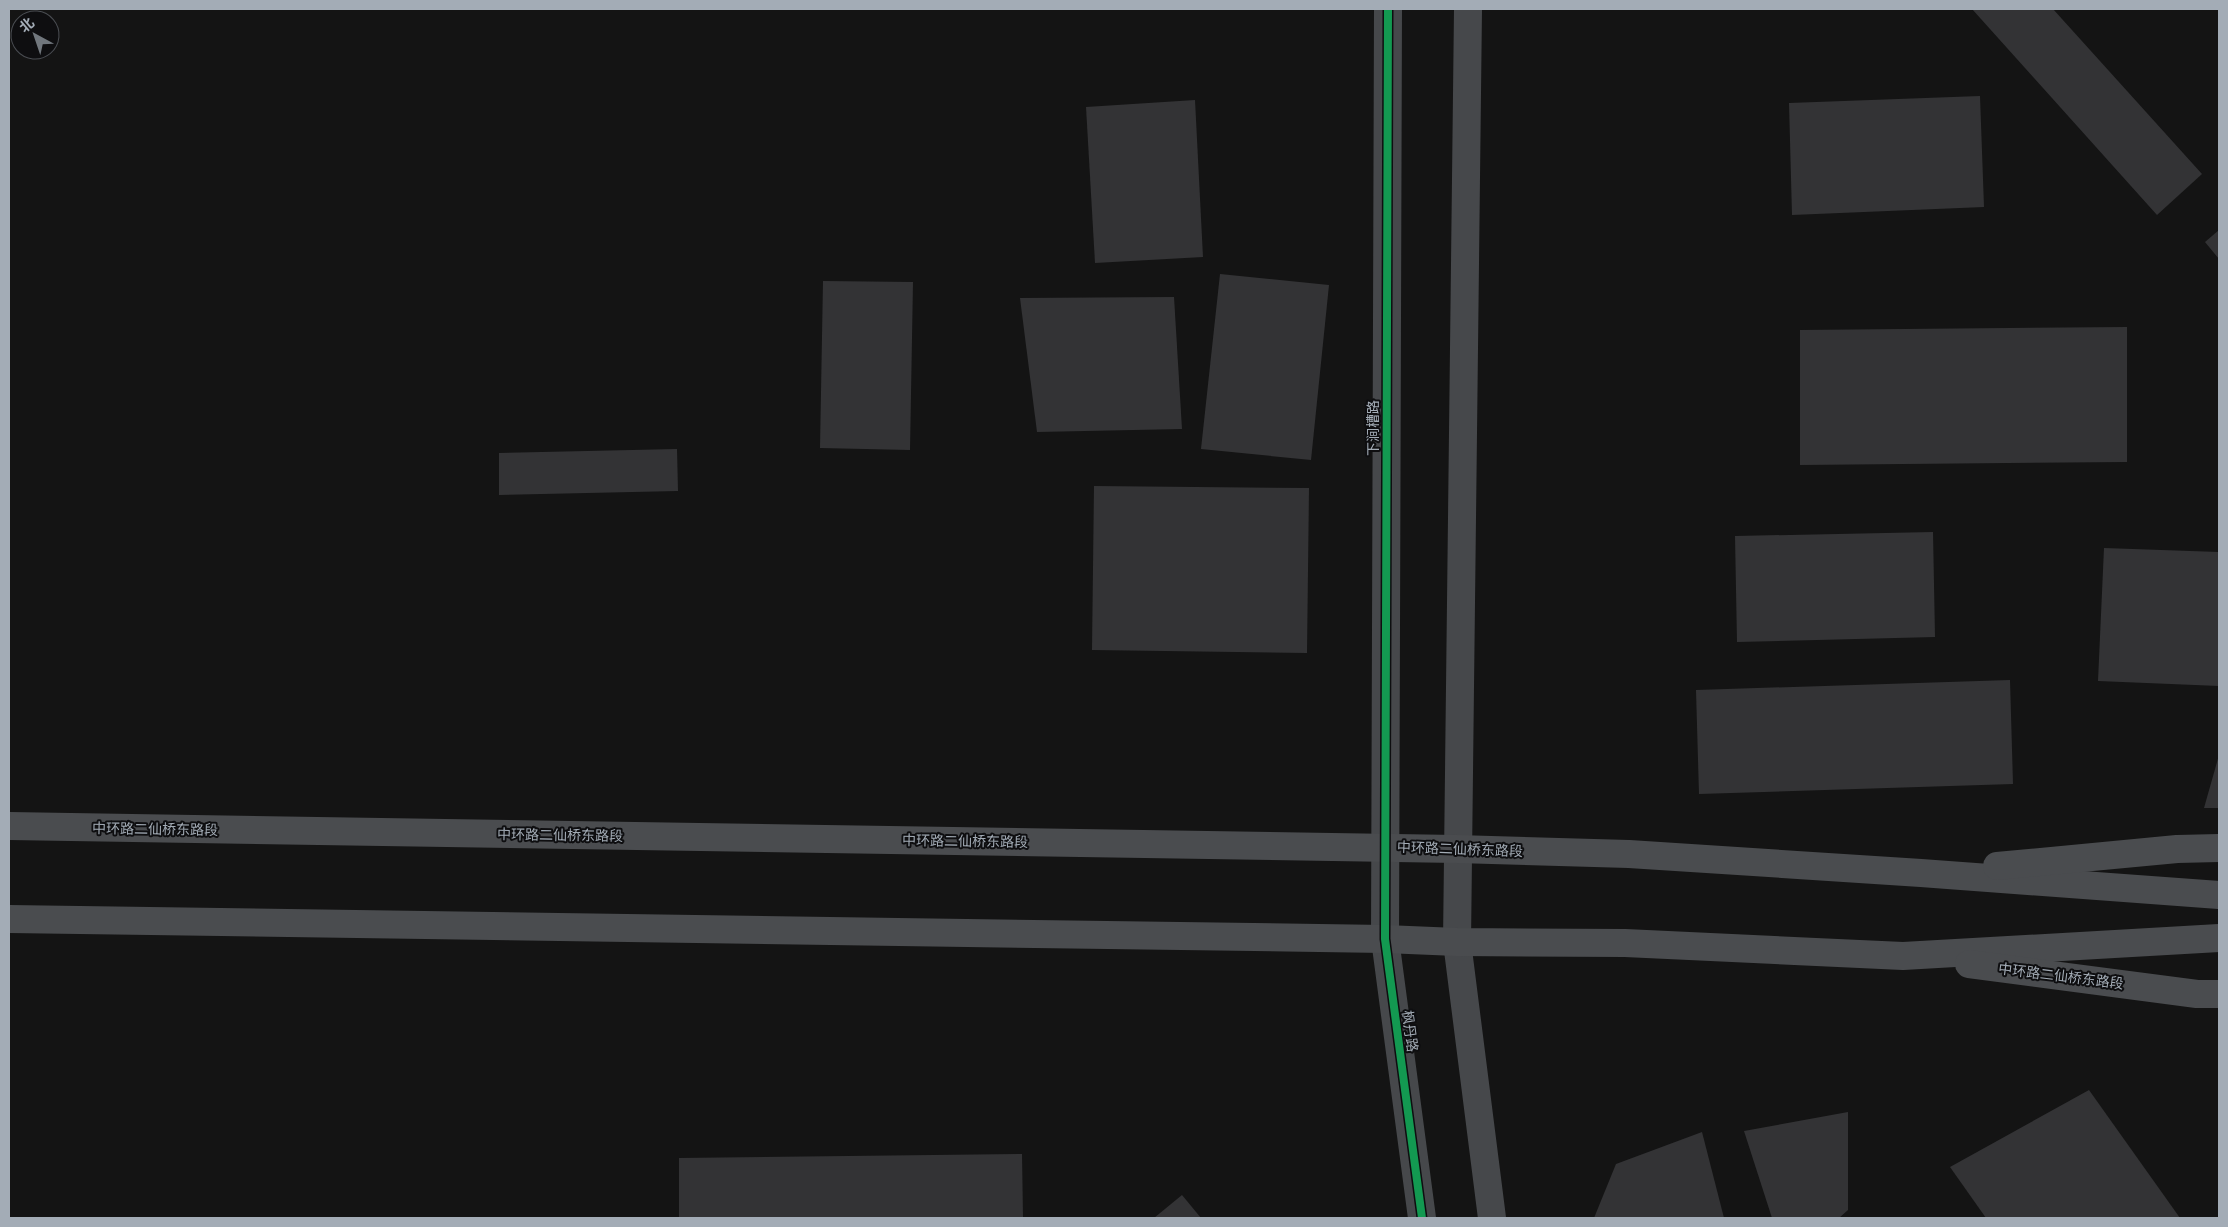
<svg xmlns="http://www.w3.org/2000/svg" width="2228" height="1227" font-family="'DM Sans','Noto Sans SC',sans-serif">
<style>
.building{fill:#333335}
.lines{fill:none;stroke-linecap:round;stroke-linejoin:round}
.secondary{stroke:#46484b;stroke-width:28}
.primary{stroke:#4a4c4f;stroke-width:28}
.cycleway-casing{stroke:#0e0e10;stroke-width:11}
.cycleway{stroke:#139951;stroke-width:8}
.labels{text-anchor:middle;stroke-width:4;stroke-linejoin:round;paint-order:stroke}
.street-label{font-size:14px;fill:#a3acb6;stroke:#0e0e10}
</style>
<rect width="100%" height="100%" fill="#141414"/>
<g class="building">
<path d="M 1972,9 L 2053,9 L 2202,174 L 2157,215 Z"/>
<path d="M 1980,96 L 1984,207 L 1792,215 L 1789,103 Z"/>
<path d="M 1195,100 L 1203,257 L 1095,263 L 1086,107 Z"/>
<path d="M 2219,230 L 2219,259 L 2205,242 Z"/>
<path d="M 1220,274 L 1329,285 L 1311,460 L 1201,449 Z"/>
<path d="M 823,281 L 913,282 L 910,450 L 820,448 Z"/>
<path d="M 1174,297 L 1182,429 L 1037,432 L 1020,298 Z"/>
<path d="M 2127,327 L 2127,462 L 1800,465 L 1800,330 Z"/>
<path d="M 677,449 L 678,491 L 499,495 L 499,453 Z"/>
<path d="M 1094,486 L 1309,488 L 1307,653 L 1092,650 Z"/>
<path d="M 1933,532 L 1935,637 L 1737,642 L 1735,536 Z"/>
<path d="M 2104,548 L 2219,552 L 2219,686 L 2098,681 Z"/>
<path d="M 2010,680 L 2013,784 L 1699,794 L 1696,690 Z"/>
<path d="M 2219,755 L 2219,808 L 2204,808 Z"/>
<path d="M 2089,1090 L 2180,1218 L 1986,1218 L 1950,1167 Z"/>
<path d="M 1848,1112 L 1848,1210 L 1839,1218 L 1772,1218 L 1744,1131 Z"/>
<path d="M 1702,1132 L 1724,1218 L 1594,1218 L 1616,1164 Z"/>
<path d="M 1022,1154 L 1023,1218 L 679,1218 L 679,1158 Z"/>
<path d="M 1182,1195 L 1201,1218 L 1154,1218 Z"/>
</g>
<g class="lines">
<g class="secondary">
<path d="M 1388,9 L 1385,939 L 1422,1218"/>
<path d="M 1468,9 L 1457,942 L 1492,1218"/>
</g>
<g class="primary">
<path d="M 9,826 L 1457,849 L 1629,854 L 1921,873 L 2219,895"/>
<path d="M 1997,866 L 2177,849 L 2219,848"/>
<path d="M 9,919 L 1385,939 L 1457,942 L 1625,943 L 1903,956 L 2219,938"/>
<path d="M 1969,964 L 2197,994 L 2219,994"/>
</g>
<g class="cycleway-casing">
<path id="cycleway" d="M 1388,9 L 1385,939 L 1422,1218"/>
</g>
<use href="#cycleway" class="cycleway"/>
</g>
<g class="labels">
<g class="street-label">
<text transform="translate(1373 428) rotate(-90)" y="5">下涧槽路</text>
<text transform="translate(155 829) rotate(1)" y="5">中环路二仙桥东路段</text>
<text transform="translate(560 835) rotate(1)" y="5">中环路二仙桥东路段</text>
<text transform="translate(965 841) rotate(1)" y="5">中环路二仙桥东路段</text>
<text transform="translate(1460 849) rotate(2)" y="5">中环路二仙桥东路段</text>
<text transform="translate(2061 976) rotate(7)" y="5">中环路二仙桥东路段</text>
<text transform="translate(1410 1031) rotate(82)" y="5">枫丹路</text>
</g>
</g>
<rect width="2228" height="1227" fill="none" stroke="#a3acb6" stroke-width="20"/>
<g transform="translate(35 35) rotate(320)"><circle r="24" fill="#0e0e10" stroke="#4a4d52"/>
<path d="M0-4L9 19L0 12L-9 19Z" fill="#71777d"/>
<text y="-8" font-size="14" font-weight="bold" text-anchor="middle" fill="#a3acb6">北</text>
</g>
</svg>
